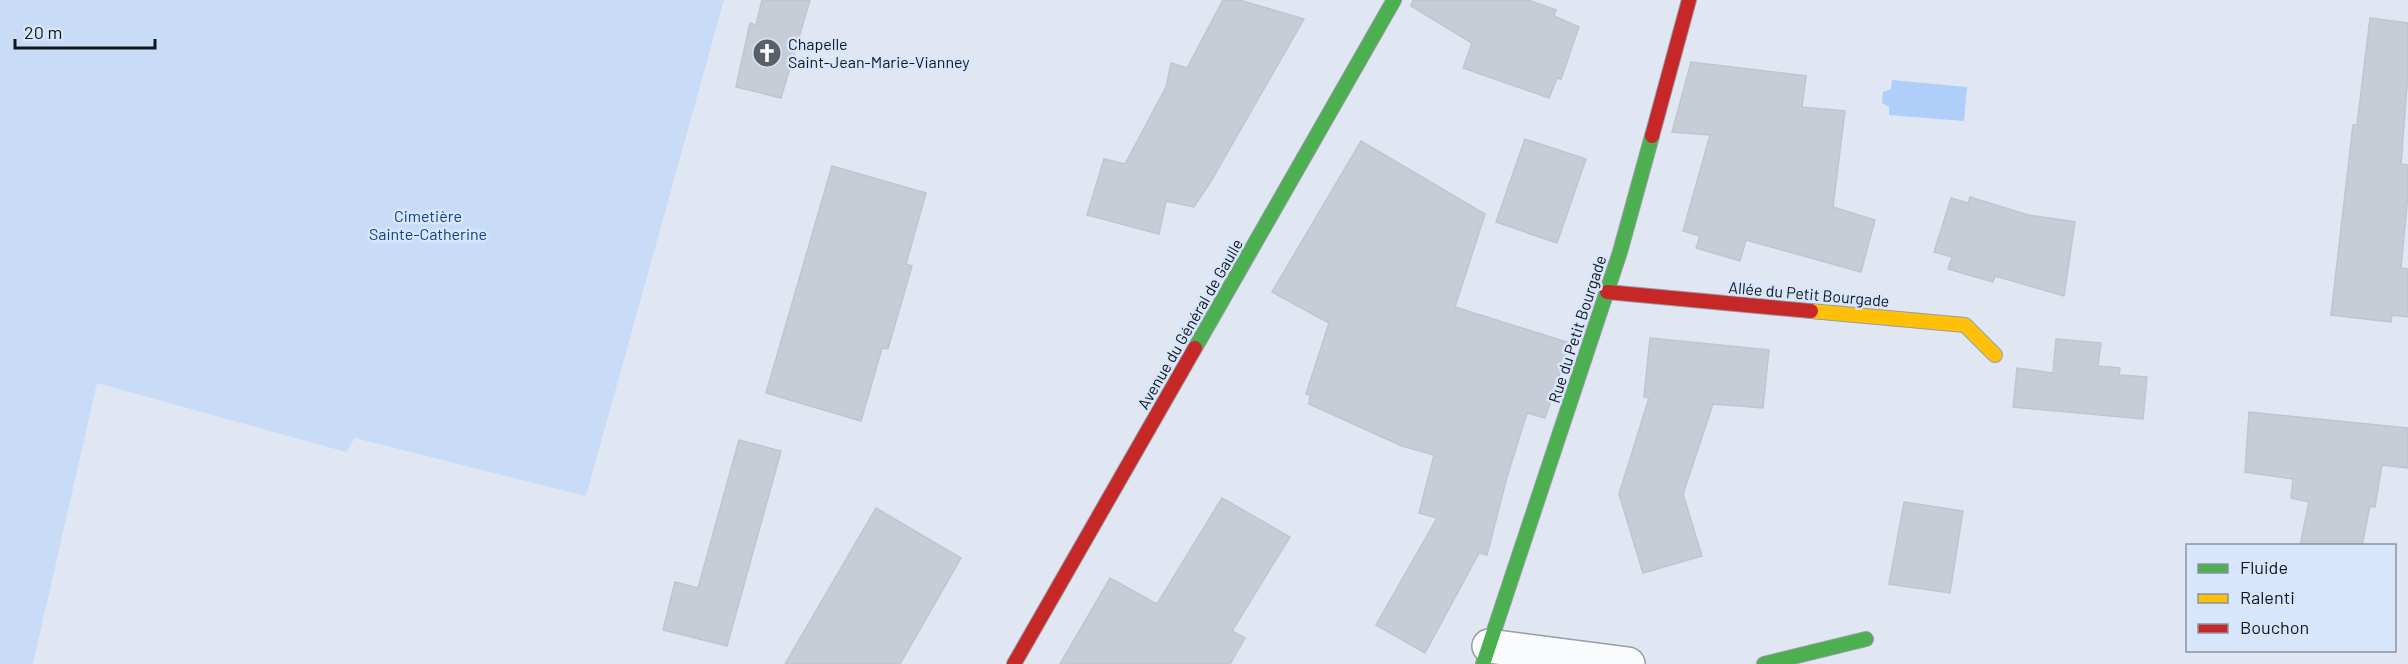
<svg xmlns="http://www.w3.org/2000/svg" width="2408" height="664" font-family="Barlow,sans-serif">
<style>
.green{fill:#c9dcf7}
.water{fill:#afcefa}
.building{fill:#c7cdd6;stroke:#c0c5ce;stroke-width:1.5}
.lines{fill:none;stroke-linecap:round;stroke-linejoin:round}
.street-casing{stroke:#979ca5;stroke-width:36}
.fast-casing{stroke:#979ca5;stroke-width:16}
.slow-casing{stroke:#979ca5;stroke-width:16}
.jam-casing{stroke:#979ca5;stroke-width:16}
.street{stroke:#fafbfd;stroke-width:33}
.fast{stroke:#4caf50;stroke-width:14}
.slow{stroke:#ffc107;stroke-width:14}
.jam{stroke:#c62828;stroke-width:14}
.labels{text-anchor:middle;stroke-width:5;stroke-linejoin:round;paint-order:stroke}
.poi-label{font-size:16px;fill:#12171e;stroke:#d8e6fb;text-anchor:start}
.park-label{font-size:16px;fill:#114180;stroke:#d8e6fb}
.street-label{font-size:16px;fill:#12171e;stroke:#d8e6fb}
</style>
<rect width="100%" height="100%" fill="#e0e7f3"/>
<path class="green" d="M 0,0 L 724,0 L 586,496 L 355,438 L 346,452 L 97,383 L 33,664 L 0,664 Z"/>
<path class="water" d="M 1892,80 L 1967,87 L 1964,121 L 1889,115 L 1889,107 L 1882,103 L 1883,92 L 1891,89 Z"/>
<g class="building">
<path d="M 762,0 L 810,0 L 781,98 L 736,87 L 750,23 L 756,25 Z"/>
<path d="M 1223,0 L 1239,0 L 1304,19 L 1211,181 L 1194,207 L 1166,201 L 1159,234 L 1087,215 L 1104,159 L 1125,164 L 1166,87 L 1171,63 L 1187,68 Z"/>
<path d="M 1413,0 L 1528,0 L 1556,10 L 1554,16 L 1579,27 L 1561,79 L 1557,78 L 1549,98 L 1463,68 L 1472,43 L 1411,6 Z"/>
<path d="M 2370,18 L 2408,23 L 2408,73 L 2401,164 L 2408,165 L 2408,194 L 2401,268 L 2408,269 L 2408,317 L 2392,315 L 2391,322 L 2331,315 L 2353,125 L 2357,125 Z"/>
<path d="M 1691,62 L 1806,76 L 1802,107 L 1845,111 L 1833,207 L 1875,220 L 1861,272 L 1746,240 L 1740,261 L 1696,248 L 1700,236 L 1683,231 L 1710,135 L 1672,132 Z"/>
<path d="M 1525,139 L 1586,159 L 1557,243 L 1496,222 Z"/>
<path d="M 1361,141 L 1485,214 L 1455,307 L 1570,343 L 1545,418 L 1527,413 L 1507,477 L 1487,555 L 1479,553 L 1425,653 L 1376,625 L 1437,518 L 1419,513 L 1434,455 L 1402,446 L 1309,404 L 1310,395 L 1306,394 L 1329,323 L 1272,292 Z"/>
<path d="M 832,166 L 926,193 L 906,264 L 912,266 L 888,349 L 882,348 L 861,421 L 766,393 Z"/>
<path d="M 1970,197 L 2028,215 L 2075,222 L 2064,296 L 1995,276 L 1993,282 L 1948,269 L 1952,257 L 1934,252 L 1951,198 L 1968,203 Z"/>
<path d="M 1650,338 L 1769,350 L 1763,408 L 1713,404 L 1683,494 L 1702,556 L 1643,573 L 1619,494 L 1649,398 L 1644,397 Z"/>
<path d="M 2056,339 L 2101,343 L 2098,366 L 2120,368 L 2119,375 L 2147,377 L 2143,419 L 2013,407 L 2017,368 L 2053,373 Z"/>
<path d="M 2249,412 L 2408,428 L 2408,468 L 2382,465 L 2375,507 L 2370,506 L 2362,546 L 2300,546 L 2309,502 L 2291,498 L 2293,479 L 2245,472 Z"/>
<path d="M 739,440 L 781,451 L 727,646 L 663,630 L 675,582 L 698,588 Z"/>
<path d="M 1222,498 L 1290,537 L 1232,631 L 1245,638 L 1230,664 L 1060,664 L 1110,578 L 1157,604 Z"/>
<path d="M 1904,502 L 1963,511 L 1950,593 L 1889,584 Z"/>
<path d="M 876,508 L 961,558 L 900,664 L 785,664 Z"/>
</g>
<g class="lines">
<g class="street-casing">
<path id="street" d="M 1489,646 L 1628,664"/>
</g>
<g class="fast-casing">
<g id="fast">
<path d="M 1195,348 L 1394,0"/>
<path d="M 1483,664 L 1620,252 L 1652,136"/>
<path d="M 1764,664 L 1866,639"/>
</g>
</g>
<g class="slow-casing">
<path id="slow" d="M 1811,311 L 1965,325 L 1995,355"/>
</g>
<g class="jam-casing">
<g id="jam">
<path d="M 1652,136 L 1689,0"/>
<path d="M 1607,292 L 1811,311"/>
<path d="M 1014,664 L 1195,348"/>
</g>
</g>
<use href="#street" class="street"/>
<use href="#fast" class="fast"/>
<use href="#slow" class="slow"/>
<use href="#jam" class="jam"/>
</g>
<defs>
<g id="church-disc" transform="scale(1.5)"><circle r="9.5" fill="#5a6069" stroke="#d8e6fb"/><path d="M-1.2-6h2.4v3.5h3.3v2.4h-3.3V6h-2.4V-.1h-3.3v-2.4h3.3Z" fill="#fff"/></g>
</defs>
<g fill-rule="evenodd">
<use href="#church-disc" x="767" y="53"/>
</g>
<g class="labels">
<g class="poi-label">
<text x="788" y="50">Chapelle<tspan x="788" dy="18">Saint-Jean-Marie-Vianney</tspan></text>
</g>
<g class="park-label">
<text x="428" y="222">Cimetière<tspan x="428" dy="18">Sainte-Catherine</tspan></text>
</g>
<g class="street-label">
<text transform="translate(1809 294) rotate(5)" y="6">Allée du Petit Bourgade</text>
<text transform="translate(1190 324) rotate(-60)" y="6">Avenue du Général de Gaulle</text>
<text transform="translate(1577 329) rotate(-72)" y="6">Rue du Petit Bourgade</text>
</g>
</g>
<rect x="2186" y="544" width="210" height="108" fill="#d8e6fb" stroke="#8993a3" stroke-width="1.5"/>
<rect x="2198" y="564" width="30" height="9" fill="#4caf50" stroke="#8993a3" stroke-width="1.5"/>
<text x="2240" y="574" font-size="18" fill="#12171e">Fluide</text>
<rect x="2198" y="594" width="30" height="9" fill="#ffc107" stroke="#8993a3" stroke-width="1.5"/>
<text x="2240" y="604" font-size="18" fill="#12171e">Ralenti</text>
<rect x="2198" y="624" width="30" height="9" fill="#c62828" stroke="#8993a3" stroke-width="1.5"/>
<text x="2240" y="634" font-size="18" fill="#12171e">Bouchon</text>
<path d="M15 39v9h140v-9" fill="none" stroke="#12171e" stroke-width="3"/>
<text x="24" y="39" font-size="18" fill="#12171e" stroke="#d8e6fb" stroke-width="4.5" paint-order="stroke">20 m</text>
</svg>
